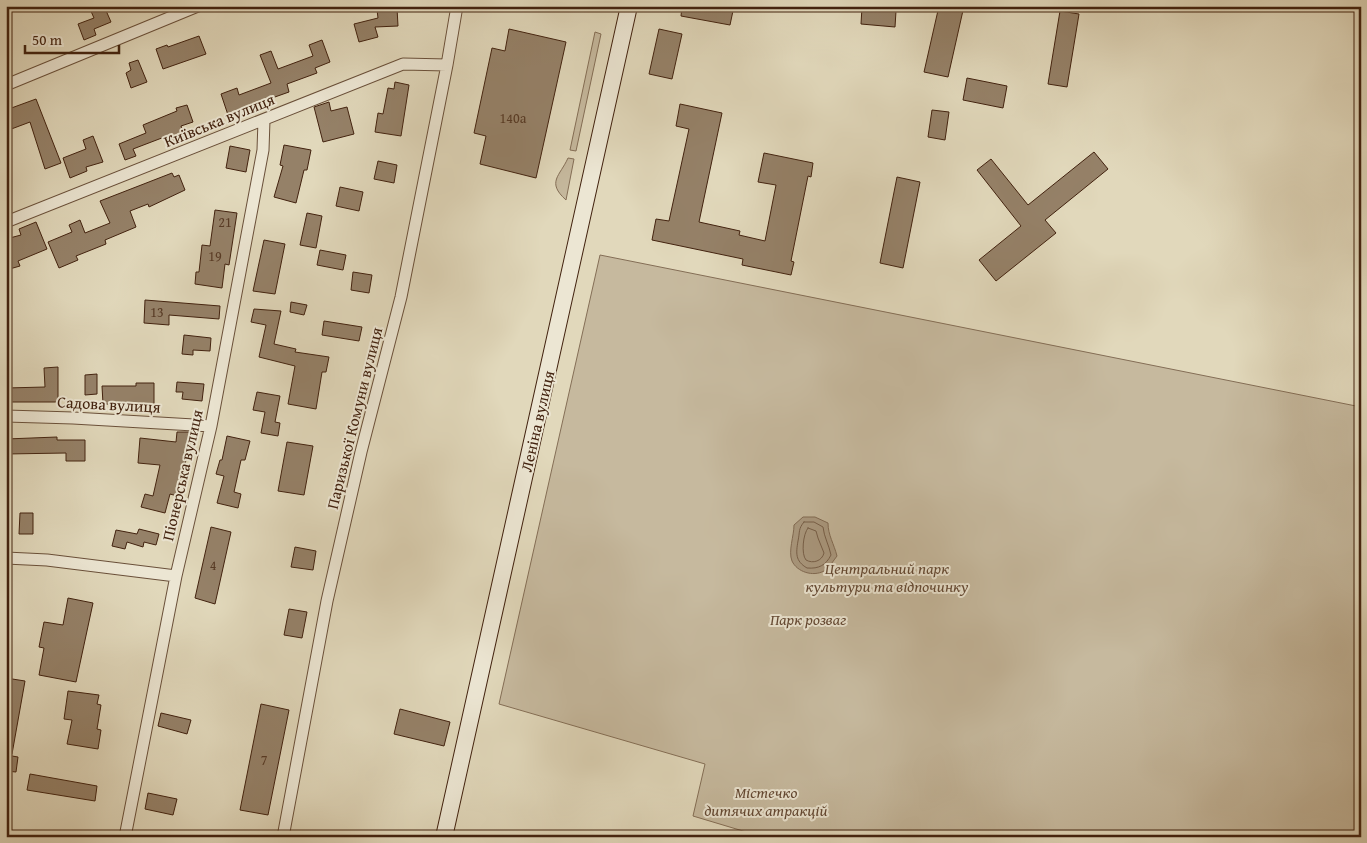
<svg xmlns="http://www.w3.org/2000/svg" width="1367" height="843" font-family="'Gentium Book Plus',serif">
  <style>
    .green { fill: #c6b99e; stroke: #846e56 }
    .water { fill: #ab9a81; stroke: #816a53 }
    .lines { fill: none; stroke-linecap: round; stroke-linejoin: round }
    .shore { stroke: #765e48; stroke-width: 1 }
    .building { fill: #958168; stroke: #42220f }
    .street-casing { stroke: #6a503a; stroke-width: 13 }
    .secondary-casing { stroke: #42220f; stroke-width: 18 }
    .street { stroke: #ece6d3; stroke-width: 11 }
    .secondary { stroke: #ece6d3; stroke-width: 16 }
    .labels { text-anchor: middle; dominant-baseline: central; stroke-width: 4; stroke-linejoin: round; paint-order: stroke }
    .number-label { font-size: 14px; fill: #573a25 }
    .street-label { font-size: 16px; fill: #42220f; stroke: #ece6d3 }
    .park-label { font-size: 16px; font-style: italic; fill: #634833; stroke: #ece6d3 }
  </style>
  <rect width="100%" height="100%" fill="#e1d8bb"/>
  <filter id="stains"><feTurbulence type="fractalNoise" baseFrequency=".004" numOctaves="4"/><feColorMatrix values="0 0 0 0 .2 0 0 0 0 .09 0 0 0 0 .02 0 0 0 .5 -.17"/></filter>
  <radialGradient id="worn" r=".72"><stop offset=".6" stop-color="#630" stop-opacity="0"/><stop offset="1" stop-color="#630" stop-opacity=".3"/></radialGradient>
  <!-- green -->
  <path class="green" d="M595 32 601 34 576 151 570 150Z
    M568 158 574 159 566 200C546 182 560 176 568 158Z
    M600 255 1361 407V837H763L693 816 705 764 499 704Z"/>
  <!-- water -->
  <path class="water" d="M803 517H815L828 523C828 535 834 544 837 556 833 561 830 567 824 571 813 577 797 572 792 561 788 551 794 536 794 525Z"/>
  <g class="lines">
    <!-- shore -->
    <path class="shore" d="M804 522H814L823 527C824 537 829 545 831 555 826 565 819 569 807 568 795 561 796 553 798 541 800 532 798 529 804 522Z
      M808 528 816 531 818 538 824 553C822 561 813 564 806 560 801 554 803 534 808 528Z"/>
  </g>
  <!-- building -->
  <path class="building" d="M98 6H104L111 22 94 29 96 35 84 40 78 24 94 18 90 9Z
    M682 6H734L730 25 681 16Z
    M939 6H964L948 77 924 72Z
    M862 7 896 11 895 27 861 24Z
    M397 8 398 26 375 27 378 37 359 42 354 24 378 18 377 10Z
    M1060 11 1079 14 1067 87 1048 84Z
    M509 29 566 42 536 178 480 164 486 136 474 133 492 48 505 51Z
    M659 29 682 34 672 79 649 74Z
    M199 36 206 54 163 69 156 49 167 45 168 47Z
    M322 40 330 62 315 68 317 73 287 84 289 92 272 98 273 101 261 106 260 104 228 115 221 94 237 88 239 95 271 83 260 55 271 51 278 69 313 56 309 45Z
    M138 60 147 82 131 88 126 73 131 70 129 63Z
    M967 78 1007 86 1003 108 963 100Z
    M395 82 409 85 401 136 375 132 378 113 383 114 388 88 394 89Z
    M36 99 61 163 45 169 30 122 6 131V110Z
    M329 102 331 111 347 107 354 134 323 142 314 107Z
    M680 104 722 113 699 222 740 231 739 235 765 241 776 185 758 182 764 153 813 163 811 177 808 176 791 261 794 262 791 275 742 265 743 259 652 240 656 219 669 221 689 129 676 126Z
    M187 105 193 122 181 126 185 137 170 143 167 136 133 149 136 156 125 160 119 144 146 133 143 125 177 111 176 108Z
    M932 110 949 112 945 140 928 137Z
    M93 136 103 162 86 167 87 171 70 178 63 158 86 149 83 140Z
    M284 145 311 150 307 170H304L296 203 274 197 283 166 280 165Z
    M230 146 250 150 246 172 226 168Z
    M1094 152 1108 169 1045 220 1056 233 996 281 979 260 1021 226 977 170 991 159 1028 205Z
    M378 161 397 165 394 183 374 179Z
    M172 173 174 177 179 175 185 190 149 207 148 204 130 211 136 227 105 240 106 244 76 256 78 260 59 268 48 242 72 232 69 225 80 220 85 233 110 223 100 201Z
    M897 177 920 182 903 268 880 263Z
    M340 187 363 192 359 211 336 206Z
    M215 210 237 213 229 265 225 264 222 288 195 284 196 272H199L202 245 210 246Z
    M307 213 322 216 316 248 300 245Z
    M36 222 47 249 18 261 20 266 6 270V239L21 235 19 229Z
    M264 240 285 244 275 294 253 291Z
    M320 250 346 255 343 270 317 265Z
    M353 272 372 275 369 293 351 290Z
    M145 300 220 306 219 319 169 315V325L144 323Z
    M291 302 307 305 304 315 290 312Z
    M254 309 281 311 274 344 296 349 295 352 329 357 326 372H322L316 409 288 404 295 366 259 357 266 325 251 322Z
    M324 321 362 327 359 341 322 335Z
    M184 335 211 338 210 351 193 350V355L182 354Z
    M58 367V402H6V388L45 387 44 368Z
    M97 374V394L85 395V375Z
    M177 382 204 384 202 401 182 399 183 392H176Z
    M136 383H154V404H103L102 386H136Z
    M257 392 280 396 275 422 280 423 278 436 261 433 265 412 253 410Z
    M177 432H193L190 457 187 456 177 496 170 494 165 513 141 507 145 494 153 496 160 465 138 463 140 438 176 442Z
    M227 436 250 441 245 460H241L234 492 241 494 238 508 217 503 224 476 216 474 220 460H222Z
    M57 437V440H85V461H66V453L6 454V439Z
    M287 442 313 446 304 495 278 491Z
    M20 513H33V534H19Z
    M211 527 231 532 215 604 195 598Z
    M139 529 159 534 156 545 144 542 143 547 127 542 125 549 112 546 116 530 137 534Z
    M295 547 316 551 313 570 291 567Z
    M68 598 93 603 76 682 39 675 44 648 39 647 44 622 63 625Z
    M289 609 307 612 302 638 284 635Z
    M6 678 25 681 12 754H6Z
    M68 691 99 695 97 704 101 705 97 729 101 730 98 749 67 744 72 720 64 719Z
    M261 704 289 710 268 815 240 810Z
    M400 709 450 722 444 746 394 734Z
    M161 713 191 720 187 734 158 726Z
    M6 755 18 757 16 772 6 771Z
    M30 774 97 786 95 801 27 790Z
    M148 793 177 799 173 815 145 809Z"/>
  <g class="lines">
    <!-- street casing -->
    <g class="street-casing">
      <path id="street" d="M6 85 198 6
        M6 222 403 64 447 65
        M6 416 73 418 211 426
        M6 558 47 560 176 576
        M125 837 176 576 211 426 263 150 264 120
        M283 837 327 601 361 452 401 297 447 65 457 6"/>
    </g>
    <!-- secondary casing -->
    <g class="secondary-casing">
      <path id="secondary" d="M444 837 629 6"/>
    </g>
    <!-- street -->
    <use href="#street" class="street"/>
    <!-- secondary -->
    <use href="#secondary" class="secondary"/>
  </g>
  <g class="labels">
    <!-- number labels -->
    <g class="number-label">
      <text x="513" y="118">140а</text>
      <text x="225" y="222">21</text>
      <text x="215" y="256">19</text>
      <text x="157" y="312">13</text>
      <text x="213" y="565">4</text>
      <text x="264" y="760">7</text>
    </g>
    <!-- street labels -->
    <g class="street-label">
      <text transform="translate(219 120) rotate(-22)">Київська вулиця</text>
      <text transform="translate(109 404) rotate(3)">Садова вулиця</text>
      <text transform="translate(354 418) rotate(-76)">Паризької Комуни вулиця</text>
      <text transform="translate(537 421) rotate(-77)">Леніна вулиця</text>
      <text transform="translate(182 475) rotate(-77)">Піонерська вулиця</text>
    </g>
    <!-- park labels -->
    <g class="park-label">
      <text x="887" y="568">Центральний парк<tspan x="887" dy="18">культури та відпочинку</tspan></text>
      <text x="808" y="619">Парк розваг</text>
      <text x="766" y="792">Містечко<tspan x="766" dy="18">дитячих атракцій</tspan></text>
    </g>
  </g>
  <!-- margin -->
  <rect width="1367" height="843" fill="none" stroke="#e1d8bb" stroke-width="25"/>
  <rect x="8" y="8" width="1352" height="828" fill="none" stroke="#42220f" stroke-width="2.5"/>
  <rect x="12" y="12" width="1342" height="818" fill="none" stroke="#42220f"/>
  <!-- scale -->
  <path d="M25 45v8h94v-8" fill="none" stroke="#42220f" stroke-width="2.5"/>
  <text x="32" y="45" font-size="15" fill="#42220f" stroke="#ece6d3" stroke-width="4" paint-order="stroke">50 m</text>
  <rect width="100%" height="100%" filter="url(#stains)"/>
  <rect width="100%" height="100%" fill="url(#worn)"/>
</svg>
